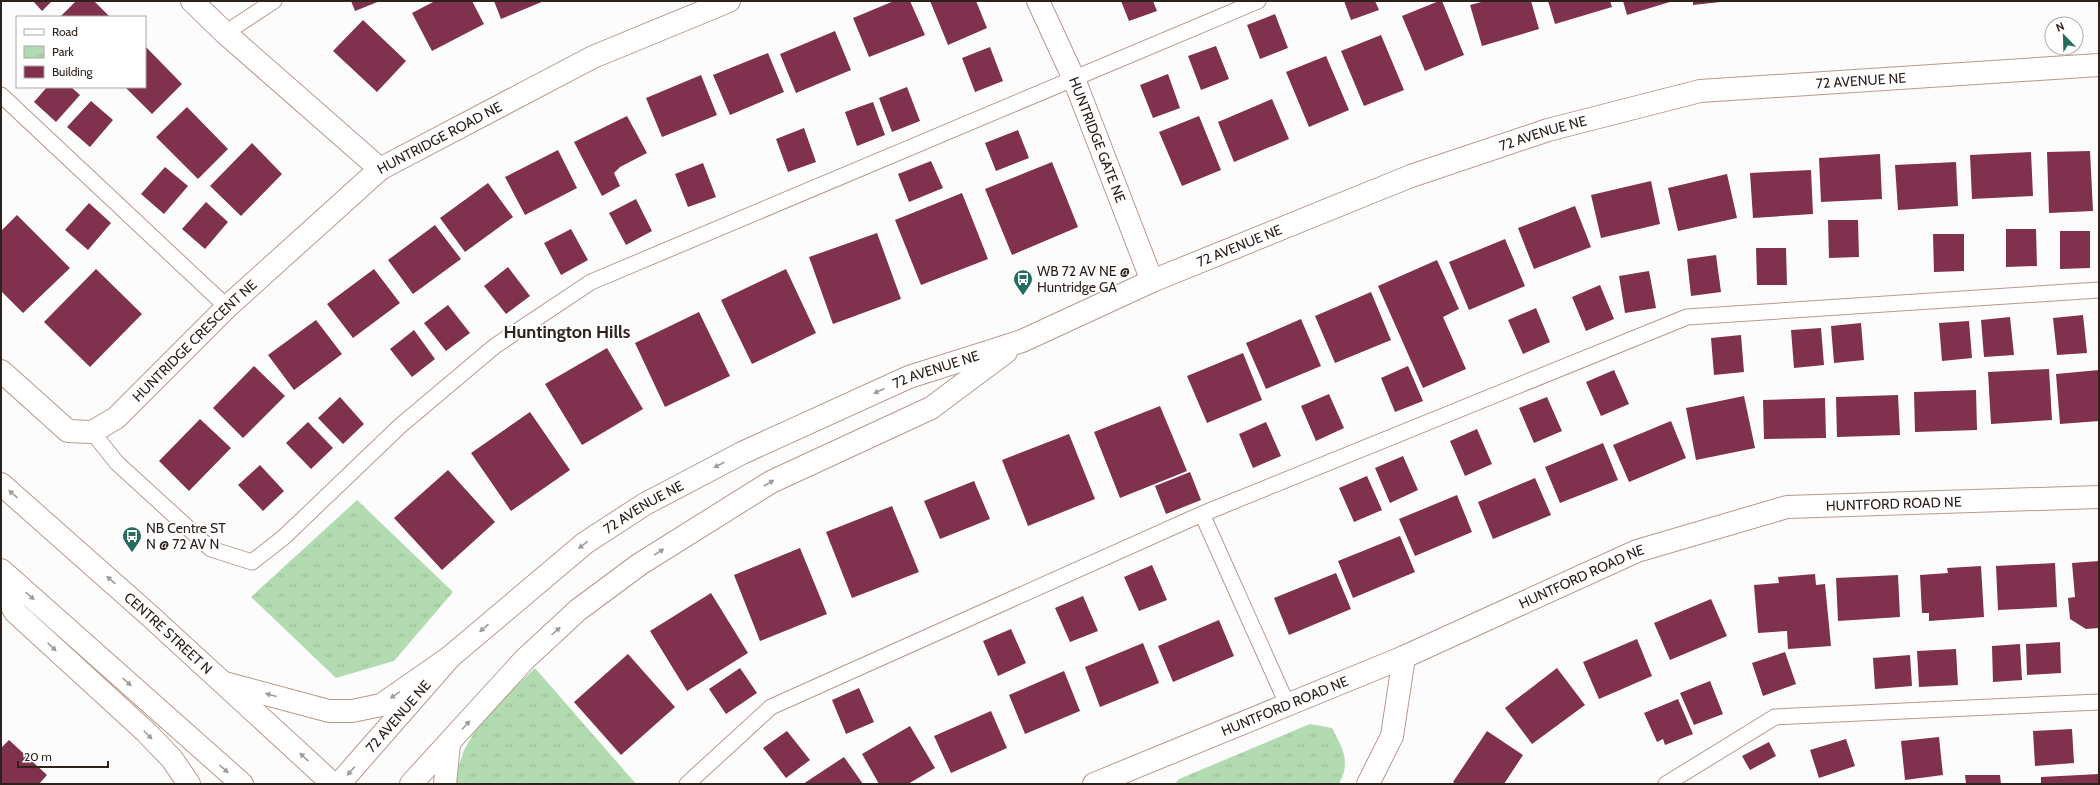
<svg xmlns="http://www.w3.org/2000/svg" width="2100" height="785" font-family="Cabin,sans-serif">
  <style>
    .park { fill: url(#park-tufts) }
    .building { fill: #7f314e }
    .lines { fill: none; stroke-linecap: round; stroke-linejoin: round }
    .service-casing { stroke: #b7998c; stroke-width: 17 }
    .minor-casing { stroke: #b7998c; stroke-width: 24 }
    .tertiary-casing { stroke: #b7998c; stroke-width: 24 }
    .secondary-casing { stroke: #b7998c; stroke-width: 24 }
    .service { stroke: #fff; stroke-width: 15 }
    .minor { stroke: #fff; stroke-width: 22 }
    .tertiary { stroke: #fff; stroke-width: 22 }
    .secondary { stroke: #fff; stroke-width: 22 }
    .oneway { fill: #a19c99 }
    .labels { text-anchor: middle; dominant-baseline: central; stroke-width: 4; stroke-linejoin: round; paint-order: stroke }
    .street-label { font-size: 14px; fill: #2e221d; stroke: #fff }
    .poi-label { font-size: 14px; fill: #2e221d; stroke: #fff; text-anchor: start }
    .district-label { font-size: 18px; font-weight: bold; fill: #2e221d; stroke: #fff }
  </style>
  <defs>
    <pattern id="park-tufts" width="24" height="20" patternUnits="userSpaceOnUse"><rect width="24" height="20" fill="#b2dbb1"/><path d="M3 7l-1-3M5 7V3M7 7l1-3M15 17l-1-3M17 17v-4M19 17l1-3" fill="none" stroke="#99bc98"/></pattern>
  </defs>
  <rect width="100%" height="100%" fill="#fcfcfc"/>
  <!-- park -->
  <path class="park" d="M357 500 453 592 394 661 336 678 251 597Z
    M535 668 636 784H453L464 750 482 719Z
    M1310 724 1332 728C1343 749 1351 762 1339 784H1175L1179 779Z"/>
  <!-- building -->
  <path class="building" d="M33 1H52L42 11Z
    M76 1H94L110 17H60Z
    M351 1H380L355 11Z
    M435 1H472L484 24 432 51 412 13Z
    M494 1H544L501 19Z
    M894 1H910L925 35 869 57 853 18Z
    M930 1H976L987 28 948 45Z
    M1121 1H1153L1157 11 1129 21Z
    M1344 1H1375L1379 10 1351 20Z
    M1439 1H1442L1464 55 1425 71 1402 16Z
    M1485 1H1531L1539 29 1482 46 1470 5Z
    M1548 1H1610L1612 7 1555 24Z
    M1623 1H1673L1627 15Z
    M1693 1H1720V2L1693 5Z
    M1275 14 1288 48 1260 59 1247 25Z
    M363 20 406 61 377 92 333 51Z
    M835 31 851 70 796 93 780 54Z
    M1381 35 1404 90 1364 106 1341 51Z
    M145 46 182 84 152 114 125 87H145Z
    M1216 46 1229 79 1201 90 1188 56Z
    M990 47 1003 81 975 92 962 58Z
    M768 53 784 92 730 115 713 75Z
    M1326 56 1349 110 1309 127 1286 72Z
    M1168 74 1180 108 1153 118 1140 85Z
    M701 75 717 115 662 137 646 98Z
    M47 87H71L80 95 56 122 34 102Z
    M907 87 920 121 892 132 879 98Z
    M1272 99 1289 139 1234 162 1218 122Z
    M91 101 113 120 90 147 67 127Z
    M873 102 885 135 857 146 845 112Z
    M187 107 228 149 198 179 156 137Z
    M627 116 647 153 620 167 614 173 620 186 602 196 574 142Z
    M1199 116 1221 170 1182 186 1159 132Z
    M804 128 816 162 788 172 776 139Z
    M1018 130 1029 158 996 171 985 143Z
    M252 143 282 174 241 216 210 186Z
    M558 150 577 188 525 215 505 177Z
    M2090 151 2093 211 2049 213 2047 152Z
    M2031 152 2033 196 1972 199 1970 155Z
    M1880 154 1882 199 1821 202 1819 158Z
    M931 161 943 188 909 202 898 174Z
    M1052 162 1078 227 1012 255 985 189Z
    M1956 162 1958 206 1898 210 1895 165Z
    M703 163 716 197 688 207 675 174Z
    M165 167 188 186 164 214 141 194Z
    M1811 170 1813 214 1753 218 1750 173Z
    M1727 174 1737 218 1678 231 1668 188Z
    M1651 181 1660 224 1601 238 1591 195Z
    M488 183 513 217 465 252 440 218Z
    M962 193 988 259 921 285 895 220Z
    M636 199 652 231 626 245 609 213Z
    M206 202 228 222 205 249 182 229Z
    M89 203 111 223 88 250 65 230Z
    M1575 206 1591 247 1534 269 1518 228Z
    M17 215 70 268 23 313 1 291V231Z
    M1828 220H1858L1859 257 1829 258Z
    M435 225 461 259 413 294 388 260Z
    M571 229 588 260 561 275 544 243Z
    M2006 229H2036L2037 266 2006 267Z
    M2060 231H2090V268L2060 269Z
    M877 233 901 299 833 324 809 257Z
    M1933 234H1964V271L1934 272Z
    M1505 239 1525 286 1469 310 1449 262Z
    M1756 248H1786L1787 285H1757Z
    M1716 255 1721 292 1691 296 1687 259Z
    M1437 260 1459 309 1443 317 1466 369 1423 388 1378 286Z
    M508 267 530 296 506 314 484 286Z
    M96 269 142 314 90 367 44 322Z
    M374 269 400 303 353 338 327 304Z
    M786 269 816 333 752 364 721 300Z
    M1649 271 1656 308 1625 313 1619 276Z
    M1600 285 1614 319 1586 331 1572 297Z
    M1371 292 1391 340 1335 363 1315 316Z
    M448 305 470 333 446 351 424 323Z
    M1536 308 1550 342 1523 354 1508 320Z
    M699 312 730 376 665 407 635 343Z
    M2083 315 2087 353 2057 355 2053 318Z
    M2010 317 2014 355 1984 357 1981 320Z
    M1301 319 1321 366 1266 389 1246 343Z
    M316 320 342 354 294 390 268 355Z
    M1969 321 1972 358 1942 361 1939 323Z
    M1861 323 1864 360 1834 363 1831 326Z
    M1821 328 1824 365 1794 368 1791 330Z
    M414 330 435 359 412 377 390 349Z
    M1741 335 1744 372 1714 375 1711 338Z
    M607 348 643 409 582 445 545 384Z
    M1243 353 1262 400 1207 423 1187 376Z
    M254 366 285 396 243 438 213 408Z
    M1408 366 1423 401 1395 412 1381 378Z
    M2049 369 2052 420 1991 424 1988 372Z
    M1614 370 1629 404 1601 416 1586 382Z
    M2099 370V421L2060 424 2056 374Z
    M1976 390 1977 430 1915 432 1914 392Z
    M1329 394 1344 428 1316 441 1301 406Z
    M1898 395 1900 435 1837 437 1836 397Z
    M1744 396 1755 448 1696 460 1686 408Z
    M340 397 364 424 343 444 318 418Z
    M1547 397 1562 431 1534 443 1519 408Z
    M1825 398 1826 438 1764 439 1763 400Z
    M1160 406 1187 471 1120 498 1094 432Z
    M530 412 570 470 511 511 471 453Z
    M200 419 231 448 189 491 159 461Z
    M1671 421 1686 458 1629 482 1613 445Z
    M308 422 333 448 311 469 286 443Z
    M1266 422 1281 456 1253 468 1239 434Z
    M1477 429 1492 464 1465 476 1450 441Z
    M1069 434 1095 499 1028 526 1002 460Z
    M1603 443 1618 480 1560 503 1545 467Z
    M1403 456 1418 490 1390 503 1375 468Z
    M260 465 284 491 263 511 238 485Z
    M448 470 495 522 442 570 394 518Z
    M1190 472 1201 500 1166 514 1155 486Z
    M1367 476 1382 510 1354 522 1339 488Z
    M1535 478 1551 515 1493 539 1478 502Z
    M974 481 990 519 940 539 924 501Z
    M1457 495 1472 532 1415 556 1399 519Z
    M892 506 919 572 852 598 826 532Z
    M1400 536 1415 572 1353 598 1338 561Z
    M800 548 827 614 760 641 734 575Z
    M2099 561V628L2086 629 2070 619 2068 598 2075 597 2072 563Z
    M2055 563 2057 607 1998 610 1996 566Z
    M1152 565 1167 600 1139 611 1124 577Z
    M1981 566 1984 617 1929 621V613H1922L1920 575 1948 573 1947 568Z
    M1336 573 1351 609 1289 635 1274 598Z
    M1815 574 1816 585 1825 584 1831 646 1788 649 1787 631 1758 633 1754 585 1779 583 1778 577Z
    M1898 575 1900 617 1838 621 1836 578Z
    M711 593 748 653 687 691 650 631Z
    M1083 596 1098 631 1070 642 1055 608Z
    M1711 599 1727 636 1670 660 1654 623Z
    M1219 620 1234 656 1173 682 1158 646Z
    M1011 629 1026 663 998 676 983 641Z
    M1637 639 1652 676 1599 699 1583 662Z
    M2060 642 2061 673 2027 675 2026 644Z
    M1143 643 1159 683 1100 707 1085 667Z
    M2020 644 2022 680 1993 682 1992 646Z
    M1956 649 1958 685 1919 687 1917 651Z
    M1785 652 1796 684 1763 696 1752 663Z
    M628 654 675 707 621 755 574 702Z
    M1910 655 1912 686 1875 689 1873 658Z
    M740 668 757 693 726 714 709 689Z
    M1557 668 1585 705 1532 744 1505 708Z
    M1064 671 1080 711 1025 734 1009 695Z
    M1710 681 1723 714 1694 725 1680 693Z
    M859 688 874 722 846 734 832 700Z
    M1678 699 1693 734 1665 745 1663 739 1657 742 1644 713Z
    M991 711 1007 748 951 773 934 736Z
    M910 726 935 768 908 784H879L862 754Z
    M2072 729 2074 763 2035 766 2033 731Z
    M787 731 810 760 786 778 763 748Z
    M1487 731 1523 755 1504 784H1456L1453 782Z
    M1939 737 1943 775 1905 780 1901 741Z
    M1846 739 1855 766 1819 778 1810 750Z
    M9 740 47 775 39 784H1V748Z
    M1769 742 1776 756 1750 770 1742 756Z
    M844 757 863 784H803Z
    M2099 774V784H2041V777Z
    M1965 775H2000L2001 784H1966Z"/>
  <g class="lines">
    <!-- service casing -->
    <g class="service-casing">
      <path id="service" d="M225 33 274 1
        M1 95 227 307
        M92 432 117 463 211 549 252 562 284 537 400 426 495 346 591 282 1258 1
        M1202 514 1287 704
        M687 784 771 707 1202 514 1687 317 2099 290
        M1666 784 1775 717 2099 702"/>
    </g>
    <!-- minor casing -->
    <g class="minor-casing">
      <g id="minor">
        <path d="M192 1 225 33 380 169"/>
        <path id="s1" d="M1038 1 1074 79 1152 281"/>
        <path id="s2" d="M1 371 68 431 92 432 116 418 227 307 380 169 593 57 729 1"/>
        <path id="s3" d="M1094 784 1404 657 1637 551 1787 507 2099 497"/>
        <path d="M1368 784 1392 736 1404 657"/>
      </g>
    </g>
    <!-- tertiary casing -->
    <g class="tertiary-casing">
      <g id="tertiary">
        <path id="s4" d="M339 784 450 657 585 543 645 504 742 453 909 377 1022 341 1152 281 1411 176 1548 130 1700 91 2099 65"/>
        <path d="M411 784 525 659 578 610 640 564 771 482 931 408 1006 352"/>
      </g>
    </g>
    <!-- secondary casing -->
    <g class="secondary-casing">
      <g id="secondary">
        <path id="s5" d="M1 484 149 615 333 784"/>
        <path d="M1 570 242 784"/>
        <path d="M1 585 15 612 146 732 172 759 189 784"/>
        <path d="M225 683 329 711H352L381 705 450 657"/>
        <path d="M445 784 449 744"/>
      </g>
    </g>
    <!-- service -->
    <use href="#service" class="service"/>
    <!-- minor -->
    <use href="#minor" class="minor"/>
    <!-- tertiary -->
    <use href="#tertiary" class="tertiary"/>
    <!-- secondary -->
    <use href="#secondary" class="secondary"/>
  </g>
  <!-- one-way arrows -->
  <defs><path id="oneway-solid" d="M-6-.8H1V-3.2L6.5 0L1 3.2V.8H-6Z"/></defs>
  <g class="oneway">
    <use href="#oneway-solid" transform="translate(879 391) rotate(156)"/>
    <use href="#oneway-solid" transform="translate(719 465) rotate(152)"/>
    <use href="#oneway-solid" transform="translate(769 483) rotate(-30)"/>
    <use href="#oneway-solid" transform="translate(13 494) rotate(-139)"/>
    <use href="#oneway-solid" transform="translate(583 545) rotate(142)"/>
    <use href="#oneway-solid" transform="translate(659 552) rotate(-32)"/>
    <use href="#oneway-solid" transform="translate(111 580) rotate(-139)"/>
    <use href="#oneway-solid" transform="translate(30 596) rotate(42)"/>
    <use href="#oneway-solid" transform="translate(484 628) rotate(139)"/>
    <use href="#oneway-solid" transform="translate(556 631) rotate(-42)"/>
    <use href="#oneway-solid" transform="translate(52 647) rotate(43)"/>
    <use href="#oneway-solid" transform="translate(127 682) rotate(42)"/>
    <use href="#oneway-solid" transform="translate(271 695) rotate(-165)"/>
    <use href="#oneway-solid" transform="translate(395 695) rotate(145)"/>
    <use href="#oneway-solid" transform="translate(466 725) rotate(-48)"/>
    <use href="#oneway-solid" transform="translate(148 735) rotate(45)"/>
    <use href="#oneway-solid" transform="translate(304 757) rotate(-137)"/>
    <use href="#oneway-solid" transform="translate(224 769) rotate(42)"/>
    <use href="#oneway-solid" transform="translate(351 771) rotate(131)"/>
  </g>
  <!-- icons -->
  <defs>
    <g id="bus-pin" transform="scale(1)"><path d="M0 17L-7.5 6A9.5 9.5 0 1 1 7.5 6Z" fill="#276c5f" stroke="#fff"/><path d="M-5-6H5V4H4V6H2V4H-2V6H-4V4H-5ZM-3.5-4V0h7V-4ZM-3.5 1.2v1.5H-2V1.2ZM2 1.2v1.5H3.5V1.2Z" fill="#fff"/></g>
  </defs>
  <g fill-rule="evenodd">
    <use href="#bus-pin" x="1023" y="279"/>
    <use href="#bus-pin" x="132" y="536"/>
  </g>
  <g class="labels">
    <!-- street labels -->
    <g class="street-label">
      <text stroke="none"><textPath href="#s4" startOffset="1714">72 AVENUE NE</textPath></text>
      <text stroke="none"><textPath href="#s2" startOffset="572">HUNTRIDGE ROAD NE</textPath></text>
      <text stroke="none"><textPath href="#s4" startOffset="1390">72 AVENUE NE</textPath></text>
      <text stroke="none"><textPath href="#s1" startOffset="151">HUNTRIDGE GATE NE</textPath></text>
      <text stroke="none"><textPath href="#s4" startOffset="1066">72 AVENUE NE</textPath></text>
      <text stroke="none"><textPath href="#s2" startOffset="252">HUNTRIDGE CRESCENT NE</textPath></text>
      <text stroke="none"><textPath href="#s4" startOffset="738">72 AVENUE NE</textPath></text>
      <text stroke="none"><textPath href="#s3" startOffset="854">HUNTFORD ROAD NE</textPath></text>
      <text stroke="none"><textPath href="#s4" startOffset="414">72 AVENUE NE</textPath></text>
      <text stroke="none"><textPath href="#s3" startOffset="530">HUNTFORD ROAD NE</textPath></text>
      <text stroke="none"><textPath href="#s5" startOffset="224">CENTRE STREET N</textPath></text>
      <text stroke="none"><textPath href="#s3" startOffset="206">HUNTFORD ROAD NE</textPath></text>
      <text stroke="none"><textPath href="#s4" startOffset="90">72 AVENUE NE</textPath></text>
    </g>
    <!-- poi labels -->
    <g class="poi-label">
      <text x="1037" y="271">WB 72 AV NE @<tspan x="1037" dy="16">Huntridge GA</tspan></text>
      <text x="146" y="528">NB Centre ST<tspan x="146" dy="16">N @ 72 AV N</tspan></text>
    </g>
    <!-- district labels -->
    <g class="district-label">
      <text x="567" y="332">Huntington Hills</text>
    </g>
  </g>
  <!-- border -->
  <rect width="2100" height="785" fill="none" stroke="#2e221d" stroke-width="4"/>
  <!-- legend -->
  <rect x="16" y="16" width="130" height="72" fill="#ffffff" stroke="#aba7a5"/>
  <rect x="24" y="29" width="20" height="6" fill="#ffffff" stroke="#aba7a5"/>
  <text x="52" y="36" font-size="12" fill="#2e221d">Road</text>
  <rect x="24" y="46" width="20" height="12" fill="url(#park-tufts)" stroke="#aba7a5"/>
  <text x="52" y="56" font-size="12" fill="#2e221d">Park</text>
  <rect x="24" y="66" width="20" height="12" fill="#7f314e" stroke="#aba7a5"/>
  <text x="52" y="76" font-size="12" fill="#2e221d">Building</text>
  <!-- north arrow -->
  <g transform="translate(2064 36) rotate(337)"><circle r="19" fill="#ffffff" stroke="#aba7a5"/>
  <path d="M0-3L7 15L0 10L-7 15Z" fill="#276c5f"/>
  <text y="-6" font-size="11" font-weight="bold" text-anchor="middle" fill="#2e221d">N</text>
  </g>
  <!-- scale -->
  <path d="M18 761v6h90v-6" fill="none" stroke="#2e221d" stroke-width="2"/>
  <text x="24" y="761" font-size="12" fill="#2e221d" stroke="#ffffff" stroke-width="3" paint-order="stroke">20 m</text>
</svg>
